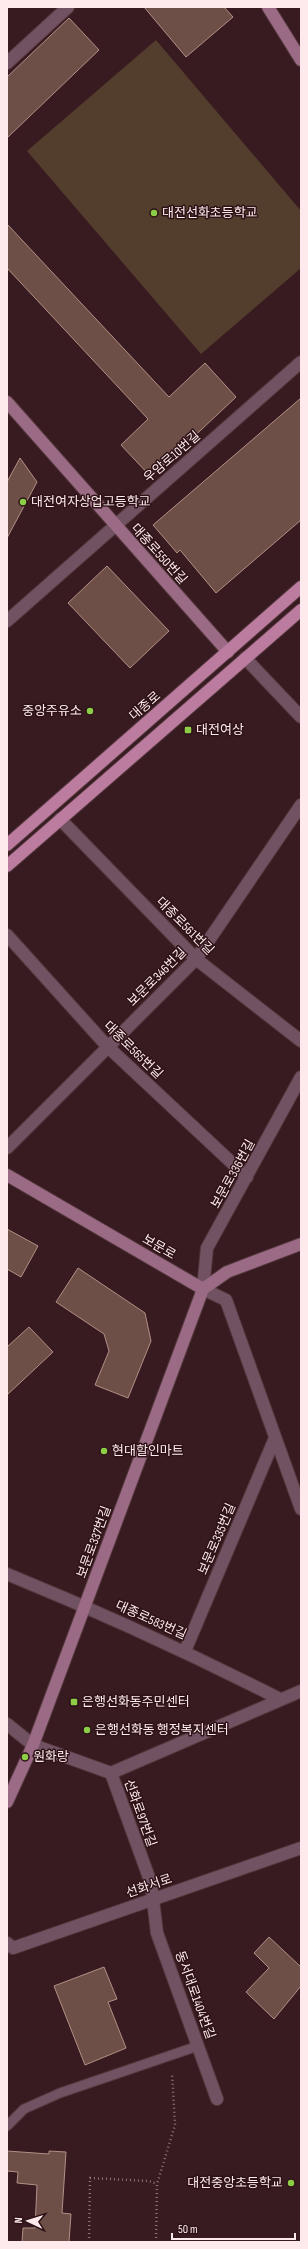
<svg xmlns="http://www.w3.org/2000/svg" width="308" height="2249" font-family="'Sofia Sans Condensed','Noto Sans KR',sans-serif">
  <style>
    .park { fill: #533d2c }
    .building { fill: #6e4f47; stroke: #b28f86 }
    .lines { fill: none; stroke-linecap: round; stroke-linejoin: round }
    .lane-casing { stroke: #54383d; stroke-width: 11 }
    .street-casing { stroke: #54383d; stroke-width: 14 }
    .secondary-casing { stroke: #54383d; stroke-width: 14 }
    .primary-casing { stroke: #54383d; stroke-width: 14 }
    .path { stroke: #8b7276; stroke-width: 2.5; stroke-dasharray: 1 3; stroke-linecap: butt }
    .lane { stroke: #715262; stroke-width: 9 }
    .street { stroke: #715262; stroke-width: 12 }
    .secondary { stroke: #9b6a84; stroke-width: 12 }
    .primary { stroke: #bc7c9f; stroke-width: 12 }
    .poi-dot { fill: #8cce45; stroke: #2d1217; stroke-width: 1.5 }
    .labels { text-anchor: middle; dominant-baseline: central; stroke-width: 3; stroke-linejoin: round; paint-order: stroke }
    .poi-label { font-size: 13px; fill: #feeaec; stroke: #2d1217; text-anchor: start }
    .street-label { font-size: 13px; fill: #feeaec; stroke: #2d1217 }
  </style>
  <rect width="100%" height="100%" fill="#381b20"/>
  <!-- park -->
  <path class="park" d="M156 40 301 211V268L201 354 27 151Z"/>
  <!-- building -->
  <path class="building" d="M144 7H224L233 17 186 57Z
    M69 18 99 50 7 138V77Z
    M7 224 169 397 205 363 236 397 151 477 121 445 148 419 7 268Z
    M301 398V520L216 593 180 550 177 553 153 525Z
    M20 458 37 482 7 538V482Z
    M107 566 169 631 130 668 68 603Z
    M7 1229 38 1246 21 1277 7 1269Z
    M78 1268 145 1313 151 1341 128 1398 95 1385 109 1351 104 1334 56 1302Z
    M29 1327 53 1352 7 1395V1347Z
    M269 1937 301 1967V1986L274 2019 246 1992 269 1968 254 1953Z
    M104 1967 117 1999 108 2002 126 2048 85 2065 54 1986Z
    M7 2151 49 2154V2151L66 2152 62 2213 71 2214 69 2242H22L23 2228H35L37 2185 17 2183 18 2172 7 2171Z"/>
  <g class="lines">
    <!-- lane casing -->
    <g class="lane-casing">
      <path id="lane" d="M7 2126 24 2109 60 2093 198 2046"/>
    </g>
    <!-- street casing -->
    <g class="street-casing">
      <path id="street" d="M7 63 68 7
        M7 621 301 362
        M245 658 301 717
        M60 819 196 959 301 1041
        M7 935 108 1047 247 1177
        M301 1077 207 1248 203 1289 226 1300 301 1509
        M7 1148 196 959 301 805
        M7 1574C100 1612 191 1654 280 1699
        M185 1651 275 1438
        M7 1724 33 1745 111 1773
        M111 1773 151 1883 157 1933 217 2099
        M111 1773 301 1691
        M7 1943 13 1948 301 1848"/>
    </g>
    <!-- secondary casing -->
    <g class="secondary-casing">
      <path id="secondary" d="M268 7 301 60
        M7 402 228 652
        M7 1175 203 1289
        M203 1289 227 1272 301 1244
        M7 1802 33 1745 203 1289"/>
    </g>
    <!-- primary casing -->
    <g class="primary-casing">
      <path id="primary" d="M7 845 301 587
        M7 866 301 610"/>
    </g>
    <!-- path -->
    <path class="path" d="M89 2242 90 2178 149 2181 157 2184
      M156 2242 157 2184 175 2125 172 2073"/>
    <!-- lane -->
    <use href="#lane" class="lane"/>
    <!-- street -->
    <use href="#street" class="street"/>
    <!-- secondary -->
    <use href="#secondary" class="secondary"/>
    <!-- primary -->
    <use href="#primary" class="primary"/>
  </g>
  <!-- markers -->
  <g class="poi-dot">
    <circle cx="154" cy="213" r="4"/>
    <circle cx="23" cy="502" r="4"/>
    <circle cx="90" cy="711" r="4"/>
    <rect x="184" y="726" width="8" height="8" rx="2"/>
    <circle cx="104" cy="1451" r="4"/>
    <rect x="70" y="1698" width="8" height="8" rx="2"/>
    <circle cx="87" cy="1730" r="4"/>
    <circle cx="25" cy="1757" r="4"/>
    <circle cx="291" cy="2183" r="4"/>
  </g>
  <g class="labels">
    <!-- poi labels -->
    <g class="poi-label">
      <text x="162" y="213">대전선화초등학교</text>
      <text x="31" y="502">대전여자상업고등학교</text>
      <text x="82" y="711" text-anchor="end">중앙주유소</text>
      <text x="196" y="730">대전여상</text>
      <text x="112" y="1451">현대할인마트</text>
      <text x="82" y="1702">은행선화동주민센터</text>
      <text x="95" y="1730">은행선화동 행정복지센터</text>
      <text x="33" y="1757">원화랑</text>
      <text x="283" y="2183" text-anchor="end">대전중앙초등학교</text>
    </g>
    <!-- street labels -->
    <g class="street-label">
      <text transform="translate(172 457) rotate(-41)">우암로10번길</text>
      <text transform="translate(159 554) rotate(48)">대종로550번길</text>
      <text transform="translate(145 706) rotate(-41)">대종로</text>
      <text transform="translate(185 926) rotate(45)">대종로561번길</text>
      <text transform="translate(157 977) rotate(-45)">보문로346번길</text>
      <text transform="translate(133 1050) rotate(44)">대종로565번길</text>
      <text transform="translate(233 1174) rotate(-61)">보문로336번길</text>
      <text transform="translate(159 1247) rotate(30)">보문로</text>
      <text transform="translate(217 1539) rotate(-67)">보문로335번길</text>
      <text transform="translate(94 1542) rotate(-70)">보문로337번길</text>
      <text transform="translate(151 1620) rotate(24)">대종로583번길</text>
      <text transform="translate(140 1813) rotate(70)">선화로97번길</text>
      <text transform="translate(149 1886) rotate(-19)">선화서로</text>
      <text transform="translate(195 1995) rotate(70)">동서대로1404번길</text>
    </g>
  </g>
  <!-- border -->
  <rect width="308" height="2249" fill="none" stroke="#feeaec" stroke-width="16"/>
  <!-- north arrow -->
  <g transform="translate(28 2221) rotate(274)" stroke="#2d1217" stroke-width="3" paint-order="stroke">
  <path d="M0-3L7 15L0 10L-7 15Z" fill="#feeaec"/>
  <text y="-6" font-size="11" font-weight="bold" text-anchor="middle" fill="#feeaec">N</text>
  </g>
  <!-- scale -->
  <path d="M172 2233v6h123v-6" fill="none" stroke="#feeaec" stroke-width="2"/>
  <text x="178" y="2233" font-size="12" fill="#feeaec" stroke="#2d1217" stroke-width="3" paint-order="stroke">50 m</text>
</svg>
